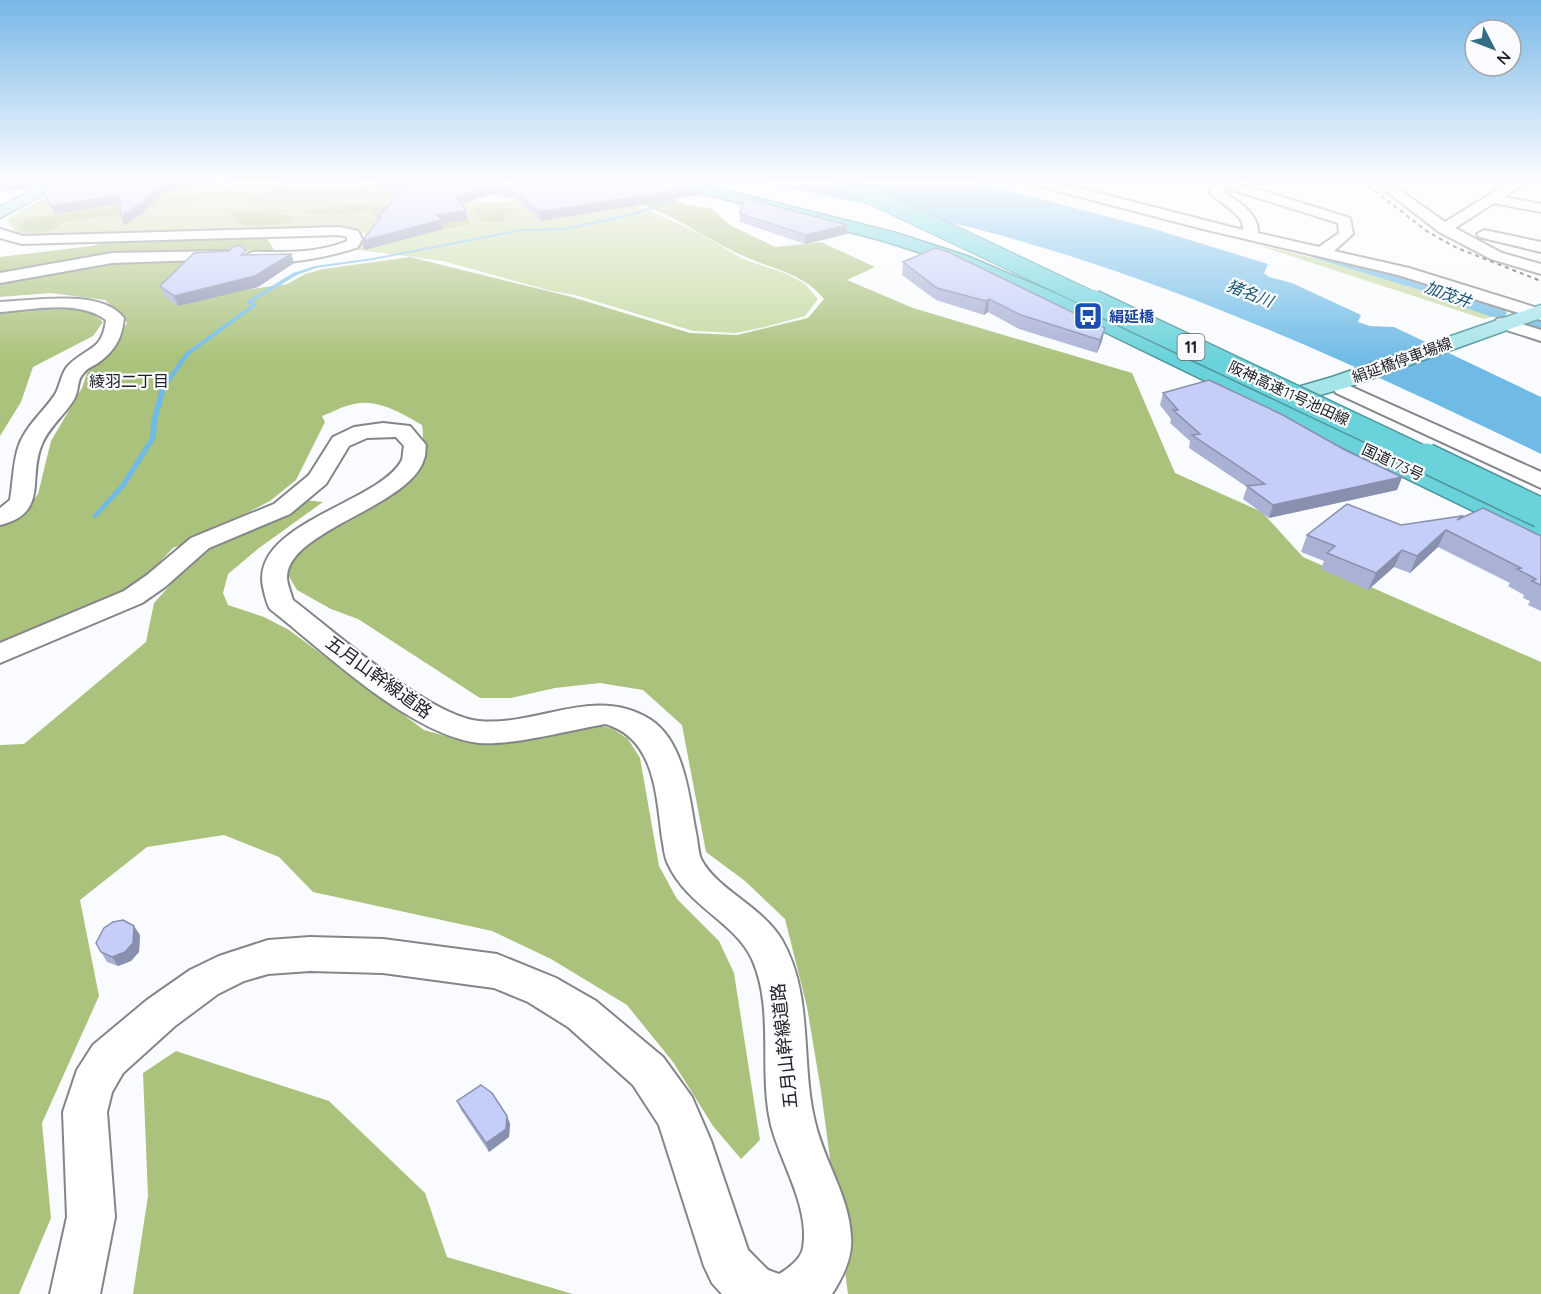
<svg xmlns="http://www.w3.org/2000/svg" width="1541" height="1294" font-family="Quicksand,'Noto Sans JP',sans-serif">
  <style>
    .green { fill: #c5d9a0 }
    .forest { fill: #aac27b }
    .water { fill: #6fbbe6 }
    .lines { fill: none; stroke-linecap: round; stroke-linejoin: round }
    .stream { fill: #6fbbe6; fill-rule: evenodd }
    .canal { fill: #6fbbe6; fill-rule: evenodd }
    .minor-casing { stroke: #848588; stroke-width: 4 }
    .major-casing { stroke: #50949a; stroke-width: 3 }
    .highway-casing { stroke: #50949a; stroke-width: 3 }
    .minor { fill: #fff; fill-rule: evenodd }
    .major { fill: #a5e4e9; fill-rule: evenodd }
    .highway { fill: #69d2da; fill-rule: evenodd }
    .rail { stroke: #454648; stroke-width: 2; stroke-dasharray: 4 4; stroke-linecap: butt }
    .highway-bridge-far2-casing { stroke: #50949a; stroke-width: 19; stroke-linecap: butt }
    .highway-bridge-far1-casing { stroke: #50949a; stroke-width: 25; stroke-linecap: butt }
    .highway-bridge-casing { stroke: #50949a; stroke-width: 32; stroke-linecap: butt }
    .highway-bridge-far2 { stroke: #69d2da; stroke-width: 17 }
    .highway-bridge-far1 { stroke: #69d2da; stroke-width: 22 }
    .highway-bridge { stroke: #69d2da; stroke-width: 29 }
    .wall { fill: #a9b1d5 }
    .shaded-wall { fill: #8990ae }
    .building { fill: #c4cef8; stroke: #8990ae; stroke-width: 1.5 }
    .labels { text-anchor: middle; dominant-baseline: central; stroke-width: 4.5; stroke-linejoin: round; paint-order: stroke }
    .far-transit-label { font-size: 15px; font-weight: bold; fill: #164399; stroke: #fafbfe; text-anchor: start }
    .far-street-label { font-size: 15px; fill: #212223; stroke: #fafbfe }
    .far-water-label { font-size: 16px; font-style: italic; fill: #1a5573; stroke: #fafbfe }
    .shield { fill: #fafbfe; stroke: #626365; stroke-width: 1.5 }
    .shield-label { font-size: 16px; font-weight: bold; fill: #212223 }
    .far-neighbourhood-label { font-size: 16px; fill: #212223; stroke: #fafbfe }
    .street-label { font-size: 18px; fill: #212223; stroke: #fafbfe }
  </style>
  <rect width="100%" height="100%" fill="#fafbfe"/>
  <!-- green -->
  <path class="green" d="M227 181H267L272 185 419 190 485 203 517 201 634 204 699 233 743 259 787 274 805 284 818 299 805 316 765 327 736 333 693 331 575 295 551 291 443 261 350 249 363 240 366 233 332 228H283L49 236C33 235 13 238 8 220L20 211 58 191Z
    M1254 244C1337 262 1417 288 1497 315L1484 319Z"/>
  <!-- forest -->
  <path class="forest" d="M245 181H287L270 187 227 192 232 183Z
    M290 188 415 192 396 198 255 204 247 195Z
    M657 191 685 205 711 208 730 225 775 247 821 242 875 267 847 280 913 308 1132 373 1175 473 1262 512 1303 557 1541 662V1294H848L821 1091 807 1007 785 919 745 881 706 852 682 725 643 690 600 683 555 688 511 698H480L358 619 331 609 297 590 285 570C290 563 295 554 302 548 308 542 318 539 326 534 369 510 431 483 422 425 404 414 376 398 354 404 343 406 333 412 322 416L325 422 296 480 270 501 203 536 173 548 138 585 0 641V526L28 507 38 494 51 441 82 388 87 373 113 350 127 323 120 313 105 300 51 293 0 297V281L65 271 113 261 255 259 242 290 287 284 305 274 323 269 410 257 572 297 690 333 737 335 808 318 824 299C804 274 776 270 748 258 710 242 678 216 636 203Z
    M177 192 197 194 203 198 141 209 121 216H104L59 223 58 227C43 234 33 236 18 227L27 218 80 211Z
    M341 203 462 214 471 224 447 229 369 215 372 211 331 215 303 213Z
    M511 208 517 211 505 215V221L482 222 473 209Z
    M264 210H284L279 214 296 217 287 224 247 226 238 223 229 213Z
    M265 235 274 250 116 254 0 275V257L92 246 128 237Z
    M66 309C81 310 92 311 103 322L93 336 33 367 21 402 0 436V313Z
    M304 500 323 502 259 548 228 574 223 593 228 605 264 617 289 630 424 730 467 742H496L532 739 598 725 613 729 628 739 640 758 659 866 677 899 719 941 734 973 760 1140 741 1159 713 1126 673 1062 627 1005 551 959 492 931 313 892 279 857 224 835 147 847 80 900 99 996 42 1123 51 1218 19 1294H0V745L24 744 146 642 154 603 172 583 212 548 298 508Z
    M176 1051 329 1101 425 1193 447 1257 573 1294H133L148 1196 143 1073Z"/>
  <!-- water -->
  <path class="water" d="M755 181H971L1151 228 1268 264 1264 273 1269 277 1292 283 1361 315 1358 322 1370 326 1394 327 1541 397V454C1369 371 1183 285 999 235 919 213 836 199 755 181Z"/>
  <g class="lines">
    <!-- stream -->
    <path class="stream" d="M684 194 687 195 635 215 565 230 522 231 373 260 316 268 297 275 252 302 256 304V306L189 355 166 388 157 422 156 438 125 487 97 517 95 518 92 516 120 485 150 438 151 422 160 388 185 353 251 305 247 303V301L293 273 315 266 373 258 522 229 565 228 633 213Z"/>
    <!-- canal -->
    <path class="canal" d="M1317 249 1451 288 1454 292 1504 309 1507 313 1504 317H1492L1440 299 1437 295 1311 257 1309 254Z
      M1537 318 1541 319V331L1530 328 1528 324 1530 320Z"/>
    <!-- minor casing -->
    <g class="minor-casing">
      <path id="minor" d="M1030 181H1052L1243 230C1245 214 1219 203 1209 192L1218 181H1231L1350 218 1353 234 1334 251 1409 268 1541 309V320L1398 275 1203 229 1031 184ZM1226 188 1338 223 1339 233 1319 247 1258 233C1259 213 1238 202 1223 191Z
        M1373 181H1387L1445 222 1512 181H1527L1504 197 1541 204V212L1494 203 1455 228 1502 253 1541 264V274L1491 259 1439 232Z
        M339 227 358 231 362 239 358 247C339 255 261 272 246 256 252 250 260 252 268 252 295 252 321 252 347 241V237L339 235 22 244 0 238V229L23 236Z
        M1484 230 1541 242V252L1479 237 1477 234Z
        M227 251 235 256 232 259 112 263 0 283V273L112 253Z
        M44 299C68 298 107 296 124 318 122 338 115 351 98 363 93 366 86 369 83 374 77 380 79 388 76 395 71 409 49 426 42 444 27 477 50 513 0 525V508L10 500C13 483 13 461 19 445 26 426 43 412 54 396 60 388 60 376 67 367 86 346 102 353 106 320 78 299 32 310 0 312V302Z
        M1503 318 1541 330V341L1497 327 1494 323 1497 319Z
        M1343 383 1541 472V488L1336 393 1333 389 1336 385Z
        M383 423 410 426 426 445C425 449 426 455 424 459 410 507 288 530 287 577 287 584 291 593 293 600 335 632 429 716 479 721 537 727 596 684 651 720 685 743 689 797 696 833 698 841 698 852 701 859 717 890 762 906 782 940 814 996 800 1061 815 1122 824 1161 849 1196 851 1236 853 1257 843 1277 832 1294H722L712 1283 704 1266 659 1125 633 1085 568 1027 528 1002 494 988 383 973 310 971 268 974 244 981 218 994 175 1026 123 1073 112 1092 107 1112 115 1217 100 1294H50L67 1217 63 1112 77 1070 93 1045 147 1000 190 970 219 956 268 940 310 937 383 939 497 954 556 978 596 1001 663 1057 692 1097 711 1141 748 1250 768 1270 779 1274C788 1269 801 1259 803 1248 810 1207 781 1164 771 1125 758 1071 775 1010 752 959 735 922 687 906 668 864 664 856 664 847 662 838 656 794 655 738 605 724 571 730 511 746 479 743 410 735 325 652 270 609 266 602 265 595 263 587 250 523 380 503 402 460 403 456 403 450 404 446L396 437 367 438 349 446 326 484 290 514 209 548 165 587 142 603 0 663V643L124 591 147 575 191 538 274 504 309 475 333 437 354 427Z"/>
    </g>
    <!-- major casing -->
    <g class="major-casing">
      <path id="major" d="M49 181H68L0 218V207Z
        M1541 305V318L1348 387 1268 410 1260 408 1256 403 1260 398 1332 377Z"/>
    </g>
    <!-- highway casing -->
    <g class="highway-casing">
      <path id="highway" d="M665 181H690L896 233 967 256 1057 294 1541 522V542L1531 539 1043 302 955 264 884 241 667 184Z"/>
    </g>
    <!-- minor -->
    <use href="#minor" class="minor"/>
    <!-- major -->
    <use href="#major" class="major"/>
    <!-- highway -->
    <use href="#highway" class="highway"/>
    <!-- rail -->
    <path class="rail" d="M1362 181 1428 232 1457 248 1541 281"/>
    <!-- highway-bridge-far2 casing -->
    <g class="highway-bridge-far2-casing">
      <path id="highway-bridge-far2" d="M841 181 1096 302"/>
    </g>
    <!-- highway-bridge-far1 casing -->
    <g class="highway-bridge-far1-casing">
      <path id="highway-bridge-far1" d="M1093 301 1429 460"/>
    </g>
    <!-- highway-bridge casing -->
    <g class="highway-bridge-casing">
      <path id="highway-bridge" d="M1426 458 1541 513"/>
    </g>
    <!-- highway-bridge-far2 -->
    <use href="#highway-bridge-far2" class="highway-bridge-far2"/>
    <!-- highway-bridge-far1 -->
    <use href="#highway-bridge-far1" class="highway-bridge-far1"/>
    <!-- highway-bridge -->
    <use href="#highway-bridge" class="highway-bridge"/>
  </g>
  <!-- wall -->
  <path class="wall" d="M347 181H676L699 195 541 221 515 199 492 194 461 204 468 220 443 223 444 229 364 250 379 220 378 217 399 195Z
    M41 188 163 193 142 214 124 225 121 216 120 204 54 214Z
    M740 214 847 225V234L805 244 740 222Z
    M291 254 294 263 258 287 178 306 164 296 160 286 248 255Z
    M903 262 1105 328 1102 341 1097 353 1019 329 988 312 984 315 936 300 902 275Z
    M1163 393 1345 450 1402 477 1397 490 1269 518 1243 499 1247 487 1189 448 1190 441 1170 423 1171 419 1160 405Z
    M1460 519 1541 536V611L1528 605 1530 601 1523 598 1524 595 1508 586 1510 583 1438 547 1410 573 1394 567 1368 590 1321 569 1324 561 1301 552 1307 535Z
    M140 935 139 952 131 961 118 966 107 962 101 952Z
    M457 1101 507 1116 510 1124 509 1137 489 1152 461 1110Z"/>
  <!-- shaded-wall -->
  <path class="shaded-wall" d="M16 181H44L31 188 0 192V183Z
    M180 181H234L163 193 142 214 124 225 121 216 160 184Z
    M491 186 492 194 457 205 456 197Z
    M699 187V195L541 221 539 212Z
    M119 195 123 203 54 214 51 206Z
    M466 211 468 220 443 223 444 229 364 250 362 241 437 215Z
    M847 225V234L805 244 806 235Z
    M291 254 294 263 258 287 178 306 174 296Z
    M989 299 988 312 984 315 986 301Z
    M1105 328 1102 341 1097 353 1100 340Z
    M1402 477 1397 490 1269 518 1273 505Z
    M1446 530 1438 547 1410 573 1417 556Z
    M1402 550 1394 567 1368 590 1376 573Z
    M134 926 140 935 139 952 131 961 118 966 112 957Z
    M507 1116 510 1124 509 1137 489 1152 486 1143Z"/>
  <!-- building -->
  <path class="building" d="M0 181H16L0 183Z
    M53 181H180L160 184 139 205 121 216 119 195 51 206 41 188Z
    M377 181H676L699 187 539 212 513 191 491 186 456 197 466 211 437 215 442 220 362 241 381 217H378L404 188Z
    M744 198 847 225 806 235 740 214Z
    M234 246H241L246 251 241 255 291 254 255 276 174 296 160 286 194 253 229 251Z
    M935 248 948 252 1105 328 1100 340 1021 315 989 299 986 301 937 288 903 262Z
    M1209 380 1281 414 1345 450 1402 477 1273 505 1247 486 1265 484 1192 435 1200 434 1173 410H1178L1163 393Z
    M1347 504 1401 525 1462 516 1457 520 1483 508 1541 536V585L1532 581 1536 579 1517 569 1521 568 1446 530 1417 556 1402 550 1376 573 1327 553 1335 546 1307 535Z
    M123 920 134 926 133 943 125 952 112 957 101 952 96 943 104 928 113 922Z
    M481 1085 492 1093 507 1116 506 1129 486 1143 457 1101Z"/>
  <!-- sky -->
  <linearGradient id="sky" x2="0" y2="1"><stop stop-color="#77b7e7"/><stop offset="0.5" stop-color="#fdfdff"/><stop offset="1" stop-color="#fdfdff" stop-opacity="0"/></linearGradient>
  <rect width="1541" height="362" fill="url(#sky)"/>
  <!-- icons -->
  <defs>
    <g id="bus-square" transform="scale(1.5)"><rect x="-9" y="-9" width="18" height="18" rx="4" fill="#1a4fb4" stroke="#fafbfe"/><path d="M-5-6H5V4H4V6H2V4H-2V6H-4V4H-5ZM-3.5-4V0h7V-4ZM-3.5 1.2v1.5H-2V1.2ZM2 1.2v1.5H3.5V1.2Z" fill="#fff"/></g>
  </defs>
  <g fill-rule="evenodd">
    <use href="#bus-square" x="1088" y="316"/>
  </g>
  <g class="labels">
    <!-- far-transit labels -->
    <g class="far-transit-label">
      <text x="1109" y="316">絹延橋</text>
    </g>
    <!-- far-street labels -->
    <g class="far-street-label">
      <text transform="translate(1402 360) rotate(-20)">絹延橋停車場線</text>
      <text transform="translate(1289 393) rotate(25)">阪神高速11号池田線</text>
      <text transform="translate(1393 462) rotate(25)">国道173号</text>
    </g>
    <!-- far-water labels -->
    <g class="far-water-label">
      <text transform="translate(1250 293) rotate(21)">猪名川</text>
      <text transform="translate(1448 294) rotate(20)">加茂井</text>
    </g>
    <!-- shield labels -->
    <rect class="shield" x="1177.5" y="334" width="27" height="26" rx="4.5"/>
    <g class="shield-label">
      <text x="1191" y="347">11</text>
    </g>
    <!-- far-neighbourhood labels -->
    <g class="far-neighbourhood-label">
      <text x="129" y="381">綾羽二丁目</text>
    </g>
    <!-- street labels -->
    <g class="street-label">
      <text transform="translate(379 677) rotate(36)">五月山幹線道路</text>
      <text transform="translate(784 1046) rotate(-96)">五月山幹線道路</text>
    </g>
  </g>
  <!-- north arrow -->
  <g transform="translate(1493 48) rotate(132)"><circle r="28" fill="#fafbfe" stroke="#a3a4a6" stroke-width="1.5"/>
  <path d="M0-4.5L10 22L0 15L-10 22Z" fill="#326f86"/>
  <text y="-9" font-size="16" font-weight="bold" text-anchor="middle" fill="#212223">N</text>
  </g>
</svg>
